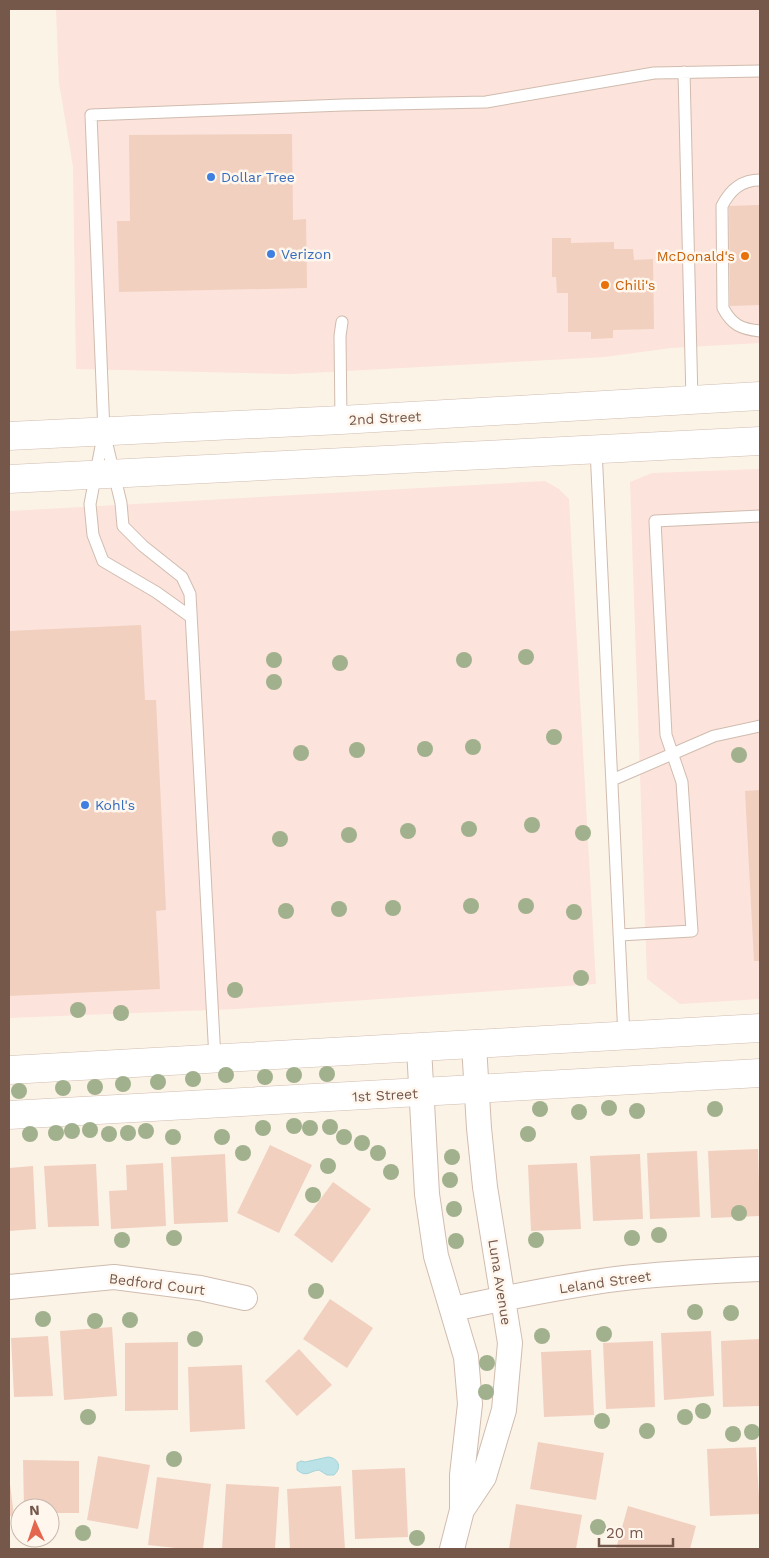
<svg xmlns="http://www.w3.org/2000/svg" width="769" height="1558" font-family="'Work Sans',sans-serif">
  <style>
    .commercial { fill: #fce3db }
    .water { fill: #bbe2e6; stroke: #a2d3d8 }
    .building { fill: #f1d0bf }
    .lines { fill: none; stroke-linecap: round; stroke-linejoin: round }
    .service-casing { stroke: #d0bcaf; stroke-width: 13 }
    .minor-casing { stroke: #d0bcaf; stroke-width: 26 }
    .tertiary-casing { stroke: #d0bcaf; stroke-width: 29 }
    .service { stroke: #fff; stroke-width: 11 }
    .minor { stroke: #fff; stroke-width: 24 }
    .tertiary { stroke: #fff; stroke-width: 28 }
    .tree { fill: #a1b18d }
    .shop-dot { fill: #3f7fe0; stroke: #fff7ee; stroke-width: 2 }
    .food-dot { fill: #e8710a; stroke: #fff7ee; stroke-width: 2 }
    .labels { text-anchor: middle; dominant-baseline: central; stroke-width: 5; stroke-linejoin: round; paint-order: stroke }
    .shop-label { font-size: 14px; fill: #366cbe; stroke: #fff7ee; text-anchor: start }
    .food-label { font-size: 14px; fill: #c56008; stroke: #fff7ee; text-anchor: end }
    .street-label { font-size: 14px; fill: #76584b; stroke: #fff7ee }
  </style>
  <rect width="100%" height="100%" fill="#fcf3e7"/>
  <!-- commercial -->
  <path class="commercial" d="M56 9H760V343L671 348 605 357 290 374 76 369 73 167 59 83Z
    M760 469V999L680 1004 647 979 630 482 652 473Z
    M545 481 559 489 569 499 596 984 236 1009 9 1018V511Z"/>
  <!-- water -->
  <path class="water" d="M328 1457C339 1458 342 1468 334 1475H327L319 1470C309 1471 307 1478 297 1470V1463L301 1461 305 1462Z"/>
  <!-- building -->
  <path class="building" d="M292 134 293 220 306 219 307 288 119 292 117 221H130L129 135Z
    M760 205V305L730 306 729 206Z
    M552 238H571V243L614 242V249H633L634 260 653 259 654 329 613 330V338L591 339V332H568V293H557L556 277H552Z
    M141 625 145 700H156L166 910 156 911 160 989 9 996V631Z
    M760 790V961H754L745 791Z
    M270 1145 312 1165 279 1233 237 1213Z
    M758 1149 760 1216 711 1218 708 1151Z
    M697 1151 700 1217 650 1219 647 1153Z
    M225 1154 228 1222 174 1224 171 1157Z
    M640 1154 643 1219 593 1221 590 1156Z
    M163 1163 166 1226 111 1229 109 1191 127 1190 126 1165Z
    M577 1163 581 1229 531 1231 528 1165Z
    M96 1164 99 1226 48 1227 44 1166Z
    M33 1166 36 1229 9 1231V1168Z
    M333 1182 371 1209 332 1263 294 1235Z
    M330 1299 373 1328 347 1368 303 1339Z
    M112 1327 117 1396 64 1400 60 1331Z
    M711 1331 714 1396 664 1400 661 1333Z
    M48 1336 53 1396 14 1397 11 1338Z
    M760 1339V1406L723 1407 721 1341Z
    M653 1341 655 1407 606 1409 603 1343Z
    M178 1342V1410L125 1411V1343Z
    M299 1349 332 1385 297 1416 265 1381Z
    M591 1350 594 1415 544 1417 541 1352Z
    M242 1365 245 1429 190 1432 188 1367Z
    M538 1442 604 1453 596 1500 530 1489Z
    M756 1447 760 1514 710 1516 707 1449Z
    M98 1456 150 1465 138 1529 87 1520Z
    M23 1460 79 1461V1513H54V1522H50V1508H24Z
    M405 1468 408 1537 355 1539 352 1470Z
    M157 1477 211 1484 203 1549H185L148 1545Z
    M9 1484H10L14 1516H9Z
    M226 1484 279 1487 275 1549H222Z
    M341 1486 345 1549H290L287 1489Z
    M516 1504 582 1515 576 1549H509Z
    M628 1506 696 1526 690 1549H616Z"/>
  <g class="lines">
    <!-- service casing -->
    <g class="service-casing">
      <path id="service" d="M684 72 692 400
        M760 180C741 180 730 190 722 206L723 308C732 325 741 329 760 331
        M341 420 340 336 342 322
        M103 436 90 504 93 535 103 561 156 592 191 617
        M596 449 624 1037
        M612 780 714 736 760 726
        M619 935 692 931 682 782 666 735 655 521 760 516
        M215 1059 190 594 182 577 143 546 123 526 121 503 104 432 91 115 343 105 486 102 654 73 760 71"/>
    </g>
    <!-- minor casing -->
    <g class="minor-casing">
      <path id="minor" d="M419 1048 427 1194 436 1256 466 1357 470 1404 462 1475V1510L452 1549
        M9 1287 114 1277 200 1288 245 1298
        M452 1309C507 1298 561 1286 616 1279 664 1273 712 1271 760 1269
        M462 1510 484 1477 504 1410 510 1343 485 1187 479 1128 474 1045"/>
    </g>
    <!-- tertiary casing -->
    <g class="tertiary-casing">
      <path id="tertiary" d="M9 436 341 420 760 396
        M9 479 760 441
        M9 1070 760 1028
        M9 1115 760 1073"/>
    </g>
    <!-- service -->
    <use href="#service" class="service"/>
    <!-- minor -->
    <use href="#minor" class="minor"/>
    <!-- tertiary -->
    <use href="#tertiary" class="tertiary"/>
  </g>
  <!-- trees -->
  <g class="tree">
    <circle cx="526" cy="657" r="8"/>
    <circle cx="274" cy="660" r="8"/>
    <circle cx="464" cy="660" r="8"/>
    <circle cx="340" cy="663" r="8"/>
    <circle cx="274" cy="682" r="8"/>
    <circle cx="554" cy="737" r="8"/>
    <circle cx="473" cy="747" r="8"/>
    <circle cx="425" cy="749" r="8"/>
    <circle cx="357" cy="750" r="8"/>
    <circle cx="301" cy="753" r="8"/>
    <circle cx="739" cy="755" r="8"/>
    <circle cx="532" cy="825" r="8"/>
    <circle cx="469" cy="829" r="8"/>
    <circle cx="408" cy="831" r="8"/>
    <circle cx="583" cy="833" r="8"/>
    <circle cx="349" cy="835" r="8"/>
    <circle cx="280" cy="839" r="8"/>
    <circle cx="471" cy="906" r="8"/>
    <circle cx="526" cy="906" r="8"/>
    <circle cx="393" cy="908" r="8"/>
    <circle cx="339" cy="909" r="8"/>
    <circle cx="286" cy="911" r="8"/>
    <circle cx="574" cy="912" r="8"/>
    <circle cx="581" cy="978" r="8"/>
    <circle cx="235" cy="990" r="8"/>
    <circle cx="78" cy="1010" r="8"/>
    <circle cx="121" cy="1013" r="8"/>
    <circle cx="327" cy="1074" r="8"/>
    <circle cx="226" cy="1075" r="8"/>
    <circle cx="294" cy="1075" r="8"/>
    <circle cx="265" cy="1077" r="8"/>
    <circle cx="193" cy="1079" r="8"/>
    <circle cx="158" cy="1082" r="8"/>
    <circle cx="123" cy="1084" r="8"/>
    <circle cx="95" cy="1087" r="8"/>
    <circle cx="63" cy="1088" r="8"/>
    <circle cx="19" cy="1091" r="8"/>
    <circle cx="609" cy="1108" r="8"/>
    <circle cx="540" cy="1109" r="8"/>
    <circle cx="715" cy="1109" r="8"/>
    <circle cx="637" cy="1111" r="8"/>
    <circle cx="579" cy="1112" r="8"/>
    <circle cx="294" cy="1126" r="8"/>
    <circle cx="330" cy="1127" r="8"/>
    <circle cx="263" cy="1128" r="8"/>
    <circle cx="310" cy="1128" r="8"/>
    <circle cx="90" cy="1130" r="8"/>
    <circle cx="72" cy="1131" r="8"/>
    <circle cx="146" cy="1131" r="8"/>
    <circle cx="56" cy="1133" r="8"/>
    <circle cx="128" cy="1133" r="8"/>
    <circle cx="30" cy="1134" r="8"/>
    <circle cx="109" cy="1134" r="8"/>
    <circle cx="528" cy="1134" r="8"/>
    <circle cx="173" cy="1137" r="8"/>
    <circle cx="222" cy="1137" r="8"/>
    <circle cx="344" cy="1137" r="8"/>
    <circle cx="362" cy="1143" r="8"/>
    <circle cx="243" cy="1153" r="8"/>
    <circle cx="378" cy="1153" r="8"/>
    <circle cx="452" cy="1157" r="8"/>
    <circle cx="328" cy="1166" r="8"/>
    <circle cx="391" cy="1172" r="8"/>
    <circle cx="450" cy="1180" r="8"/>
    <circle cx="313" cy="1195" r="8"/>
    <circle cx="454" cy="1209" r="8"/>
    <circle cx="739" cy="1213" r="8"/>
    <circle cx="659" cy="1235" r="8"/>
    <circle cx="174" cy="1238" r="8"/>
    <circle cx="632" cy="1238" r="8"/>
    <circle cx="122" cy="1240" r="8"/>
    <circle cx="536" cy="1240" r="8"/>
    <circle cx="456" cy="1241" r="8"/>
    <circle cx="316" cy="1291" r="8"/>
    <circle cx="695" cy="1312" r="8"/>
    <circle cx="731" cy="1313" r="8"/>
    <circle cx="43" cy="1319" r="8"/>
    <circle cx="130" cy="1320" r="8"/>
    <circle cx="95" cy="1321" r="8"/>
    <circle cx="604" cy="1334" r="8"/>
    <circle cx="542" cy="1336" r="8"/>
    <circle cx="195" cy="1339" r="8"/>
    <circle cx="487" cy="1363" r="8"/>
    <circle cx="486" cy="1392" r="8"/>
    <circle cx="703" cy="1411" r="8"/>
    <circle cx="88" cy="1417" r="8"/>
    <circle cx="685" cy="1417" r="8"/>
    <circle cx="602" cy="1421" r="8"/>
    <circle cx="647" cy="1431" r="8"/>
    <circle cx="752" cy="1432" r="8"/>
    <circle cx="733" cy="1434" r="8"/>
    <circle cx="174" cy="1459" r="8"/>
    <circle cx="598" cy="1527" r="8"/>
    <circle cx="83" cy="1533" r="8"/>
    <circle cx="417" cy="1538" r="8"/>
  </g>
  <!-- markers -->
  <g class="shop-dot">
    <circle cx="211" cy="177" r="5"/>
    <circle cx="271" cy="254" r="5"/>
    <circle cx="85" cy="805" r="5"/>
  </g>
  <g class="food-dot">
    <circle cx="745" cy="256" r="5"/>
    <circle cx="605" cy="285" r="5"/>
  </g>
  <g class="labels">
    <!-- shop labels -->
    <g class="shop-label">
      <text x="221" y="177">Dollar Tree</text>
      <text x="281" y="254">Verizon</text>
      <text x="95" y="805">Kohl's</text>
    </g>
    <!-- food labels -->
    <g class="food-label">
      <text x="735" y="256">McDonald's</text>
      <text x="615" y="285" text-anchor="start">Chili's</text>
    </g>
    <!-- street labels -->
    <g class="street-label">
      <text transform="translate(385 418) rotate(-3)">2nd Street</text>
      <text transform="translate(385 1095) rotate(-3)">1st Street</text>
      <text transform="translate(500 1282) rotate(81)">Luna Avenue</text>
      <text transform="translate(605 1282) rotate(-8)">Leland Street</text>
      <text transform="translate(157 1284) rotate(7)">Bedford Court</text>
    </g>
  </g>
  <!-- border -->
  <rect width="769" height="1558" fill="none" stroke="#76584b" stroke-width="20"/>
  <!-- north arrow -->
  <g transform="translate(35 1523) rotate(357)"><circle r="24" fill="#fff7ee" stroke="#c8b7ad"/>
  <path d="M0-4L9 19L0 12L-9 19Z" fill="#e4664e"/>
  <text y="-8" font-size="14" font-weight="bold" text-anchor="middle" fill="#76584b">N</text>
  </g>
  <!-- scale -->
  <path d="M599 1538v8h74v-8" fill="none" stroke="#76584b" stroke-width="2.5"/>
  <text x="606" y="1538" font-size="15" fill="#76584b" stroke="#fff7ee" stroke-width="4" paint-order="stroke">20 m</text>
</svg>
